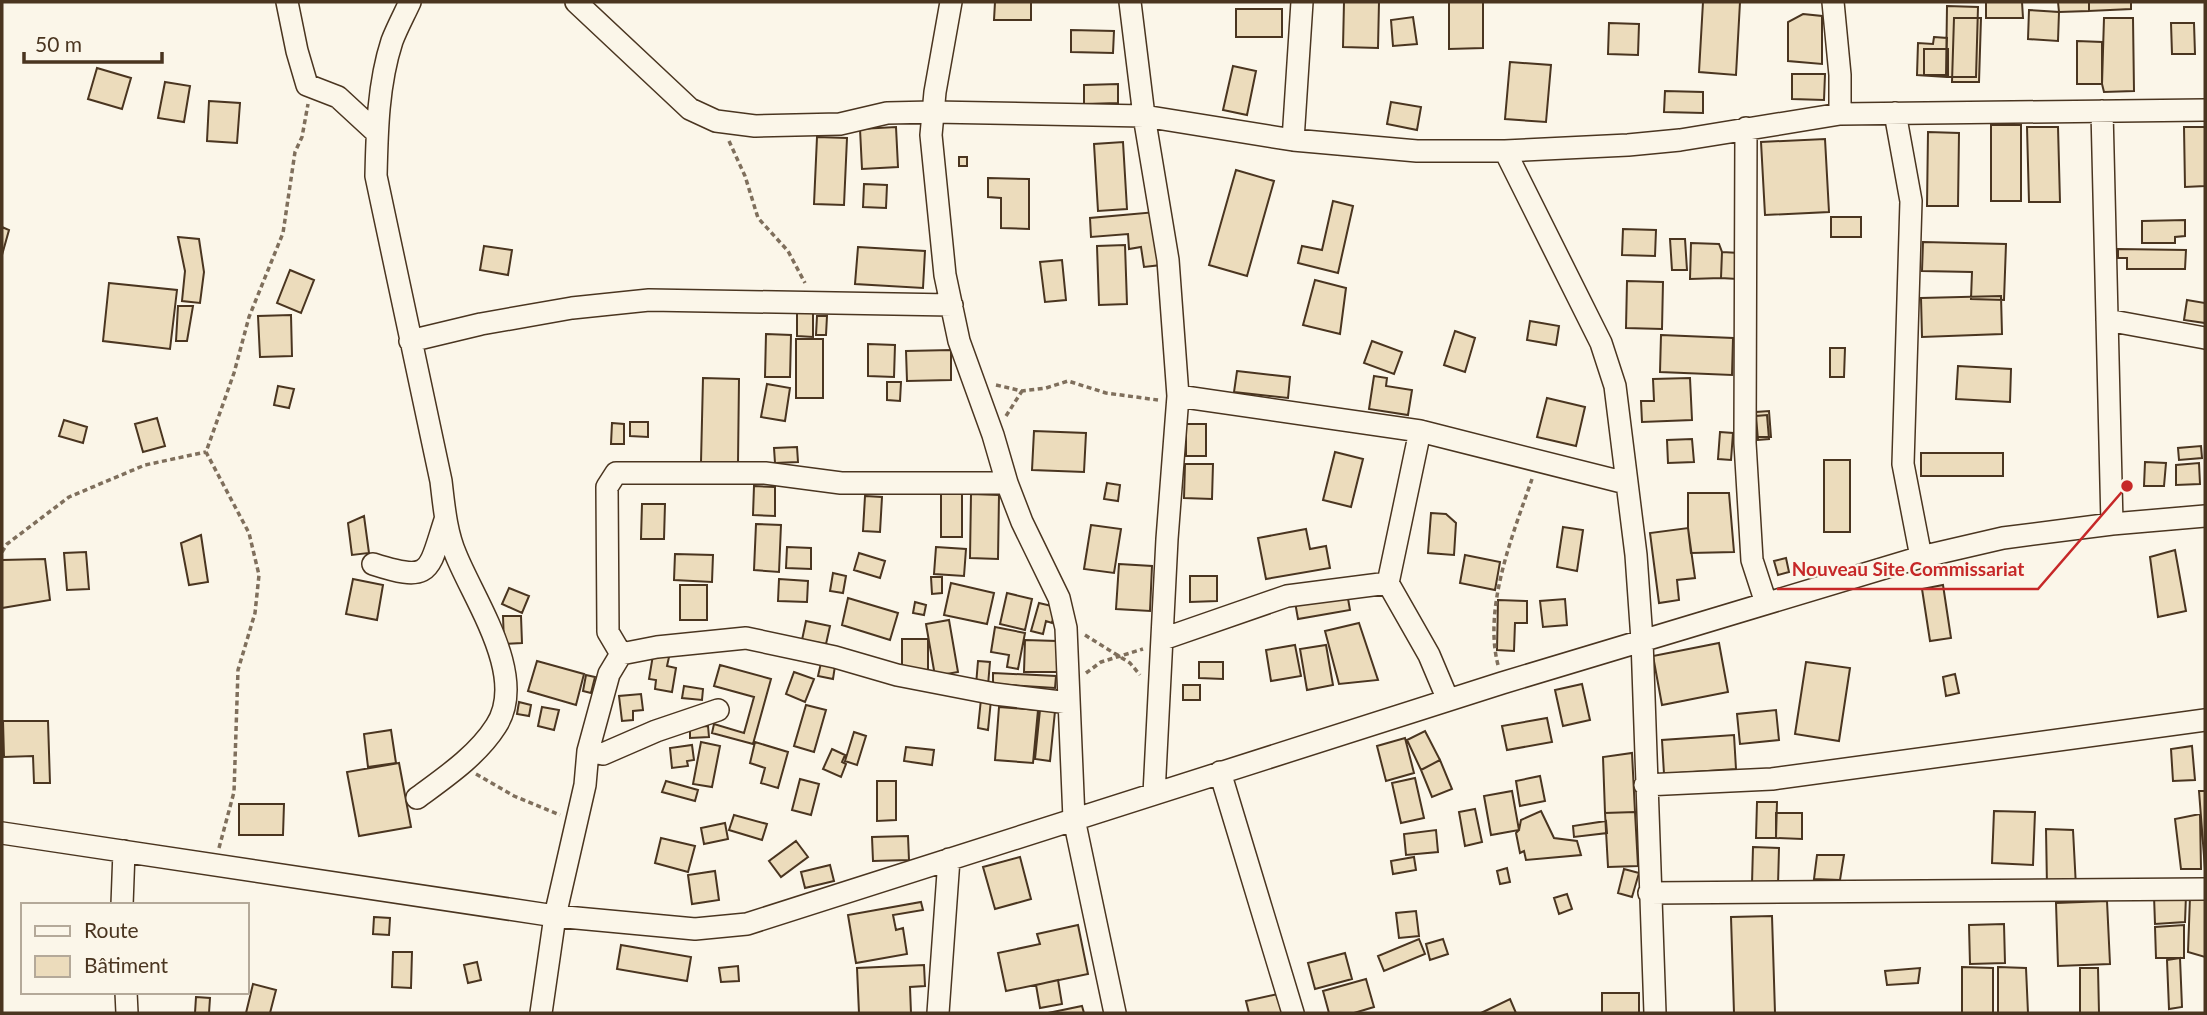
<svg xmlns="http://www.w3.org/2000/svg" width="2207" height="1015" font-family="Lato,sans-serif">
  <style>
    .building { fill: #ecdcbc; stroke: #4a3520; stroke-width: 2 }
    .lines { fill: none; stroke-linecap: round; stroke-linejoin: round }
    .minor-casing { stroke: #4a3520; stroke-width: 24 }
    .path { stroke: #7f6f5c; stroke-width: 3.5; stroke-dasharray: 5 3.5; stroke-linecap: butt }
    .minor { stroke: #fbf6e9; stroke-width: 21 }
    .leader { fill: none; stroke: #c62828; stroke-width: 2.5 }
    .callout-dot { fill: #c62828; stroke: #fbf6e9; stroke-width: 2.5 }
    .callout-label { font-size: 19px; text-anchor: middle; font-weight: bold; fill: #c62828; stroke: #fbf6e9; stroke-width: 5; stroke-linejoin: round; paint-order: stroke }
  </style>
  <rect width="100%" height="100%" fill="#fbf6e9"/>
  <!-- building -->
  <path class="building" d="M995 2H1031V20H994Z
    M1344 2H1379L1378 48 1343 47Z
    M1449 2H1483V48L1449 49Z
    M1703 2H1740L1736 75 1699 72Z
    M1986 2H2022L2023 18H1986Z
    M2058 2H2089V11L2059 12Z
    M2089 2H2131V9L2089 11Z
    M1947 6 1978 7 1976 77H1946Z
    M1236 9H1282V37H1236Z
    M2029 10 2059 12 2058 41 2028 39Z
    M1803 14 1822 16V64L1788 61V22Z
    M1413 17 1417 44 1393 46 1391 20Z
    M1954 18H1981L1979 82H1952Z
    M2104 18H2133L2134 91 2104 92 2102 84Z
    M1609 23 1639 24 1638 55 1608 54Z
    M2171 23H2194L2195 54H2172Z
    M1071 30 1114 31 1113 53 1071 52Z
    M1934 37 1947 38 1946 77 1917 75 1918 43 1933 44Z
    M2077 41 2102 42V84H2077Z
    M1924 49H1948V75H1924Z
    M1510 62 1551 65 1546 122 1505 119Z
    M1233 66 1256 71 1247 115 1223 110Z
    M97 68 131 78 122 109 88 99Z
    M1792 74H1825L1824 100 1792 99Z
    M165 82 190 86 184 122 158 118Z
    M1118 84V103L1084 104V85Z
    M1665 91 1703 92V113L1664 112Z
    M209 101 240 103 237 143 207 141Z
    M1391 102 1421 107 1417 130 1387 124Z
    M1991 125H2021V201H1991Z
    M896 127 898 167 862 169 860 129Z
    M2027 127H2058L2060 202H2029Z
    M2184 127H2205V186L2185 187Z
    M1928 132 1959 133 1958 206H1927Z
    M817 137 847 138 844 205 814 204Z
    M1825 139 1829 212 1765 215 1761 142Z
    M1123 142 1127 209 1098 211 1094 144Z
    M959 157H967V166H959Z
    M1236 170 1274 181 1247 276 1209 265Z
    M988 178 1029 179V229L1001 228V198L988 197Z
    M864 184 887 185 886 208 863 207Z
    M1333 201 1353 206 1338 273 1298 263 1302 246 1322 250Z
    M1156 212 1161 265 1144 267 1141 247 1129 249 1128 234 1091 237 1090 218Z
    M1831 217H1861V237H1831Z
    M2185 220V236L2175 237V243H2142V221Z
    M2 227 9 230 2 255Z
    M1623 229 1656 230 1655 256 1622 255Z
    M178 237 199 239 204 272 200 303 182 301 185 271Z
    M1670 239H1685L1687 270H1672Z
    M1923 242 2006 244 2004 300 1971 299 1972 272 1922 271Z
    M1691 243 1719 244 1722 252 1721 278 1690 279Z
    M1125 245 1127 304 1099 305 1097 246Z
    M484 246 512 250 508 275 480 270Z
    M858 247 925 251 923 288 855 284Z
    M2118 249 2186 250 2185 269H2127V258H2118Z
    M1722 252 1739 253 1737 279 1721 278Z
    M1062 260 1066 300 1045 302 1040 262Z
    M290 270 314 280 301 313 277 303Z
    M1315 280 1346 288 1340 334 1303 325Z
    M1627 281 1663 282 1662 329 1626 328Z
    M109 283 177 290 170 349 103 341Z
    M2001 296 2002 334 1922 337 1921 298Z
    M2187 300 2205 303V323L2184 320Z
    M178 306H193L187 341H176Z
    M797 312 813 313V337L797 336Z
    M291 315 292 356 260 357 258 316Z
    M817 316H827L826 335H816Z
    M1530 321 1559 326 1556 345 1527 340Z
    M1455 331 1475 338 1465 372 1444 365Z
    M766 334 791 335 790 377H765Z
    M1661 335 1733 338 1732 375 1660 372Z
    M796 339H823V398H796Z
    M1372 341 1402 352 1394 374 1364 363Z
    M868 344 895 345 894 377 868 376Z
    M1830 348H1845L1844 377H1830Z
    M951 350V380L907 381 906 351Z
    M1958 366 2011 369 2010 402 1956 399Z
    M1237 371 1290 377 1288 398 1234 392Z
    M1374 376 1387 378 1386 386 1412 390 1408 415 1369 409Z
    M703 378 739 379 738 463 701 462Z
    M1690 378 1692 420 1642 422 1641 401H1654L1653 379Z
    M887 382H901L900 401 887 400Z
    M767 384 790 388 785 421 761 417Z
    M278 386 294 389 289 408 274 405Z
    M1547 398 1585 407 1576 446 1537 437Z
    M1769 411 1771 437H1757L1756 412Z
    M1767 415 1769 439 1758 440 1756 416Z
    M157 418 165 446 143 452 135 424Z
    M64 420 87 427 83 443 59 436Z
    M630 422H648V437L630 436Z
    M612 423 624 424V444H611Z
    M1186 424H1206V456H1186Z
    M1034 431 1086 433 1084 472 1032 470Z
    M1720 432 1733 433 1731 460 1718 459Z
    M1692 439 1694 462 1668 463 1667 440Z
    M2201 446 2202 458 2179 460 2178 448Z
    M797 447 798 462 775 463 774 448Z
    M1335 452 1363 459 1351 507 1323 500Z
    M1921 453H2003V476H1921Z
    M1824 460H1850V532H1824Z
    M2145 462 2166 463 2164 486H2144Z
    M2199 463 2200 484 2176 485V465Z
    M1185 464H1213L1212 499 1184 498Z
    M1107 483 1120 485 1118 501 1104 499Z
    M754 486 775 487V516L753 515Z
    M941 490H962V537H941Z
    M1688 493H1729L1734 552 1691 553 1688 528Z
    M971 494 999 495 998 559 970 558Z
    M865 496 882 497 880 532 863 531Z
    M642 504H665L664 539H641Z
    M1431 513 1446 514 1456 523 1454 555 1428 553Z
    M364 516 369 553 352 555 348 523Z
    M756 524 781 525 779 572 754 570Z
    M1091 525 1121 529 1114 573 1084 569Z
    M1563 527 1583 530 1577 571 1557 567Z
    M1688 528 1695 578 1677 580 1679 600 1659 603 1650 533Z
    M1306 529 1310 549 1326 546 1330 568 1266 579 1258 538Z
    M201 535 208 582 189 585 181 543Z
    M787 547 811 548V569L786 568Z
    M936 547 966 549 964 576 934 574Z
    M2175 550 2186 611 2158 617 2150 557Z
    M86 552 89 589 67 590 64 553Z
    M859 553 885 561 880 578 854 570Z
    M675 554 713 555 712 582 674 580Z
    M1465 555 1500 562 1495 590 1460 583Z
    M1786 558 1789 572 1778 575 1774 561Z
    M45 559 50 600 2 608V560Z
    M1119 564 1152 566 1150 611 1116 609Z
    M833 573 846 576 843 593 830 591Z
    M1190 576H1217V601L1190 602Z
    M931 577H942V593L932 594Z
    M353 579 383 585 377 620 346 614Z
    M779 579 808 581 807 602 778 601Z
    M951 583 994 593 987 624 944 615Z
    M680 585H707V620H680Z
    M1943 585 1951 638 1930 641 1922 589Z
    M509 588 529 596 522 613 502 604Z
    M1007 593 1032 599 1025 630 1000 624Z
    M1347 593 1350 610 1298 619 1295 602Z
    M848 598 898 613 890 640 842 625Z
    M1565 599 1567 625 1543 627 1540 601Z
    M1498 600 1527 601V623H1515L1514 651 1497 650Z
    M915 602 926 605 924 615 913 613Z
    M1039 603 1056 607 1052 623 1046 621 1043 634 1031 631Z
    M503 616H521L522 643 504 644Z
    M949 620 958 672 935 676 926 624Z
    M806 621 830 626 826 644 802 640Z
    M1359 623 1378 680 1339 684 1325 631Z
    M995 627 1025 633 1018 669 1007 667 1009 655 991 652Z
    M902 639H928V670H902Z
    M1025 640 1057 641V672H1024Z
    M1719 643 1728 692 1662 705 1653 656Z
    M1295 645 1301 676 1271 681 1266 650Z
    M1326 645 1333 685 1307 690 1300 649Z
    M653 655 669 657 667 666 676 668 672 692 655 689 656 680 649 679Z
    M537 661 584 674 576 705 528 691Z
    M978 661 990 662 988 685H976Z
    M1199 662H1223V679L1199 678Z
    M1806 662 1850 668 1839 741 1795 734Z
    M821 663 835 666 833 679 818 676Z
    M720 665 771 679 753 744 712 733 714 724 744 733 754 697 714 686Z
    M794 672 814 679 805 702 786 694Z
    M993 673 1056 676 1055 688 993 684Z
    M1955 674 1959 693 1946 696 1943 677Z
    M586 675 595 677 591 693 583 691Z
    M1582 684 1590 720 1563 726 1555 690Z
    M1183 685H1200V700H1183Z
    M684 686 703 689 702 700 682 698Z
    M641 694 643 710 633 711V720L622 721 619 696Z
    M981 699 991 700 988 730 978 728Z
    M519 702 531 705 529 716 517 714Z
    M806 705 826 710 814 752 794 746Z
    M542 707 559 710 554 730 538 726Z
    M999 707 1038 710 1033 763 995 760Z
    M1040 710 1055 711 1050 761 1035 759Z
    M1776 710 1779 740 1740 744 1737 714Z
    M1547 718 1552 742 1507 750 1502 726Z
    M3 721H48L50 783H34L33 756 4 757Z
    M708 726 709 737 690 738V727Z
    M391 730 396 763 368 767 364 734Z
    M1425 731 1440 760 1421 770 1407 740Z
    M854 732 866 736 857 765 845 761Z
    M1734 735 1736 769 1664 774 1662 740Z
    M1405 738 1414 773 1386 781 1377 746Z
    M701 742 720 746 712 787 693 784Z
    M755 742 788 752 778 788 761 783 765 768 750 763Z
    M692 745 694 760 687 761 688 766 672 768 670 748Z
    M2192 746 2195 780 2173 781 2171 749Z
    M906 747 934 750 932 765 904 761Z
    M832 749 845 755 842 762 846 764 841 777 823 769Z
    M1632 753 1635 812 1605 813 1603 757Z
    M1440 760 1452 789 1432 797 1421 770Z
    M399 763 411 827 359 836 347 772Z
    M1540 776 1545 801 1520 806 1516 781Z
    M1415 778 1424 818 1401 823 1392 783Z
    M800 779 819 784 811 815 792 810Z
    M666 781 698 790 695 801 662 792Z
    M877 781H896V820L877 821Z
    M1512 791 1519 830 1491 835 1484 796Z
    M2199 791H2205V869Z
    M1757 802H1777L1776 838H1756Z
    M239 804H284L283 835H239Z
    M1475 809 1482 842 1465 846 1459 812Z
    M1541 811 1554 838 1577 841 1581 855 1526 860 1524 851 1520 853 1516 833 1519 830 1521 820Z
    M1994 811 2035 812 2033 865 1992 863Z
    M1635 812 1638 866 1608 867 1605 813Z
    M1776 813H1802V839L1776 838Z
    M2200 814 2201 869H2181L2175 819Z
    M734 815 767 824 762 840 729 830Z
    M1606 821 1607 833 1574 837 1573 826Z
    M725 823 728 839 704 844 701 828Z
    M2046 829 2073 830 2076 887H2047Z
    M1436 830 1438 852 1406 855 1404 834Z
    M908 836 909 860 873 861 872 837Z
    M661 838 695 846 688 872 655 863Z
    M796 841 808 857 781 877 769 861Z
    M1753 847 1779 848 1778 885 1752 884Z
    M1817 855H1844L1840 880 1814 879Z
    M1020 857 1031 899 995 909 983 867Z
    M1414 857 1416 870 1393 874 1391 861Z
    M830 865 834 881 805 888 801 872Z
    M1507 868 1510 882 1500 884 1497 871Z
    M1624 869 1639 873 1632 897 1618 893Z
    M715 871 719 900 692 904 688 875Z
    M1567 894 1572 909 1559 914 1554 898Z
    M2186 895 2185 922 2155 924 2154 896Z
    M2190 897 2205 899V957L2188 952Z
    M2107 901 2110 964 2058 966 2056 903Z
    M921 902 923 910 893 915 896 930 903 928 907 954 856 963 848 915Z
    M1416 911 1419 936 1399 938 1396 913Z
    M1772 916 1775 1013H1734L1731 917Z
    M374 917 390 918 389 935 373 934Z
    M2004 924 2005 963 1970 964 1969 925Z
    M1078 925 1088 974 1006 991 998 953 1040 944 1037 934Z
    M2184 925V958H2156L2155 927Z
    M1419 939 1425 954 1384 971 1378 956Z
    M1443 939 1448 954 1430 960 1426 944Z
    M621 945 691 957 687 981 617 969Z
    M393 952H412L411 988 392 987Z
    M1345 953 1352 979 1315 989 1308 963Z
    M2180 958 2182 1007 2169 1009 2167 960Z
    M477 962 481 980 468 983 464 965Z
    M924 965 925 986 910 987 911 1013H859L857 968Z
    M738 966 739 981 721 982 719 968Z
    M1962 967 1993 968V1013H1962Z
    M1998 967 2026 968 2028 1013H1998Z
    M1920 968 1918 983 1887 985 1885 971Z
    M2080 968H2098L2099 1013H2080Z
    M1366 979 1374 1007 1354 1013H1329L1323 991Z
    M1058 980 1062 1004 1040 1008 1036 985Z
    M253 984 276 990 270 1013H246Z
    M1602 993H1639V1013H1602Z
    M1278 994 1282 1013H1249L1246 1001Z
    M196 997 210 998 209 1013H195Z
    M1510 999 1516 1013H1481Z
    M1082 1006 1084 1013H1048Z"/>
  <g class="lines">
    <!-- minor casing -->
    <g class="minor-casing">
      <path id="minor" d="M287 2 297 51 307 85 338 97 377 133
        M410 2C404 15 397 28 392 41 378 84 377 131 376 176L441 481C444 506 446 532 456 555 475 602 528 677 496 726 477 756 444 778 417 798
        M576 2 690 109 716 121 755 126 840 124 887 113 933 112 1144 116 1293 140
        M951 2 935 92 931 135 945 275 959 341 993 435 1007 483 1022 522 1059 598 1066 628 1074 819 1115 1013
        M1130 2 1144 116 1168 260 1178 396 1167 539 1154 794
        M1302 2 1293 140 1417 151H1505L1628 145 1680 140 1840 114 2205 110
        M1833 2 1840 75V114
        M2102 111 2112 524
        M1895 113 1911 201 1903 464 1921 557
        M1746 128 1745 443 1752 560 1766 603
        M1505 151 1601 343 1615 386 1636 555 1642 640 1655 1013
        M2107 320 2205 338
        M410 341 481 324 572 308 649 300 952 305
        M1178 396 1420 431 1388 583
        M1420 431 1626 483
        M373 564C432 583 428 572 445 520
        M1163 639 1287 596 1388 583 1429 655 1448 700
        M621 654 608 632 607 487 616 473H765L841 483H1007
        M588 751 603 754 656 731 718 710
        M1220 772 1293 1013
        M1645 785 1772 779 2205 720
        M2 833 555 916 695 929 747 924 1502 683 1921 557 2003 538 2112 524 2205 516
        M1649 893 2205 889
        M122 905 124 851
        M126 992 127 1013
        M541 1013 555 916 585 785 588 751 609 674 621 654 657 647 746 638 835 657 897 675 995 694 1069 703
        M938 1013 949 859"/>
    </g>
    <!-- path -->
    <path class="path" d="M729 141 745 176 758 218 788 251 805 283
      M996 385 1022 391 1046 388 1068 381 1106 393 1158 400
      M1006 416 1022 391
      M2 552 7 544 69 497 145 465 206 452
      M1085 635 1130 663 1140 675
      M1498 665C1483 607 1513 534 1532 479
      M1086 673 1101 662 1143 649
      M476 774 514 796 560 815
      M219 848 234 792 238 670 255 613 259 575 249 533 206 452 234 373 249 317 283 233 295 152 302 137 308 104"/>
    <!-- minor -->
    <use href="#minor" class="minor"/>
  </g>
  <!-- callouts -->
  <path class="leader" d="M2127 486L2038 589H1777"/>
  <circle class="callout-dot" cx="2127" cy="486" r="7"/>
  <g class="callout-label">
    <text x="1908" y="576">Nouveau Site Commissariat</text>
  </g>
  <!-- border -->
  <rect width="2207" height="1015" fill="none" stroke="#4a3520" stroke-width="7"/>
  <!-- legend -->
  <rect x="21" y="903" width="228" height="91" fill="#fbf6e9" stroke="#b4a999" stroke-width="2"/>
  <rect x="35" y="926" width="35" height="10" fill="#fbf6e9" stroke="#b4a999" stroke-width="2"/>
  <text x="84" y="938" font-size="21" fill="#4a3520">Route</text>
  <rect x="35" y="956" width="35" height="21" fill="#ecdcbc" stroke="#b4a999" stroke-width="2"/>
  <text x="84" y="973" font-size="21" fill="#4a3520">Bâtiment</text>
  <!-- scale -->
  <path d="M24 52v10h138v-10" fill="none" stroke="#4a3520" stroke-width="3.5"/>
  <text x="35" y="52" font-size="21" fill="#4a3520" stroke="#fbf6e9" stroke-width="5" paint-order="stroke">50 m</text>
</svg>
